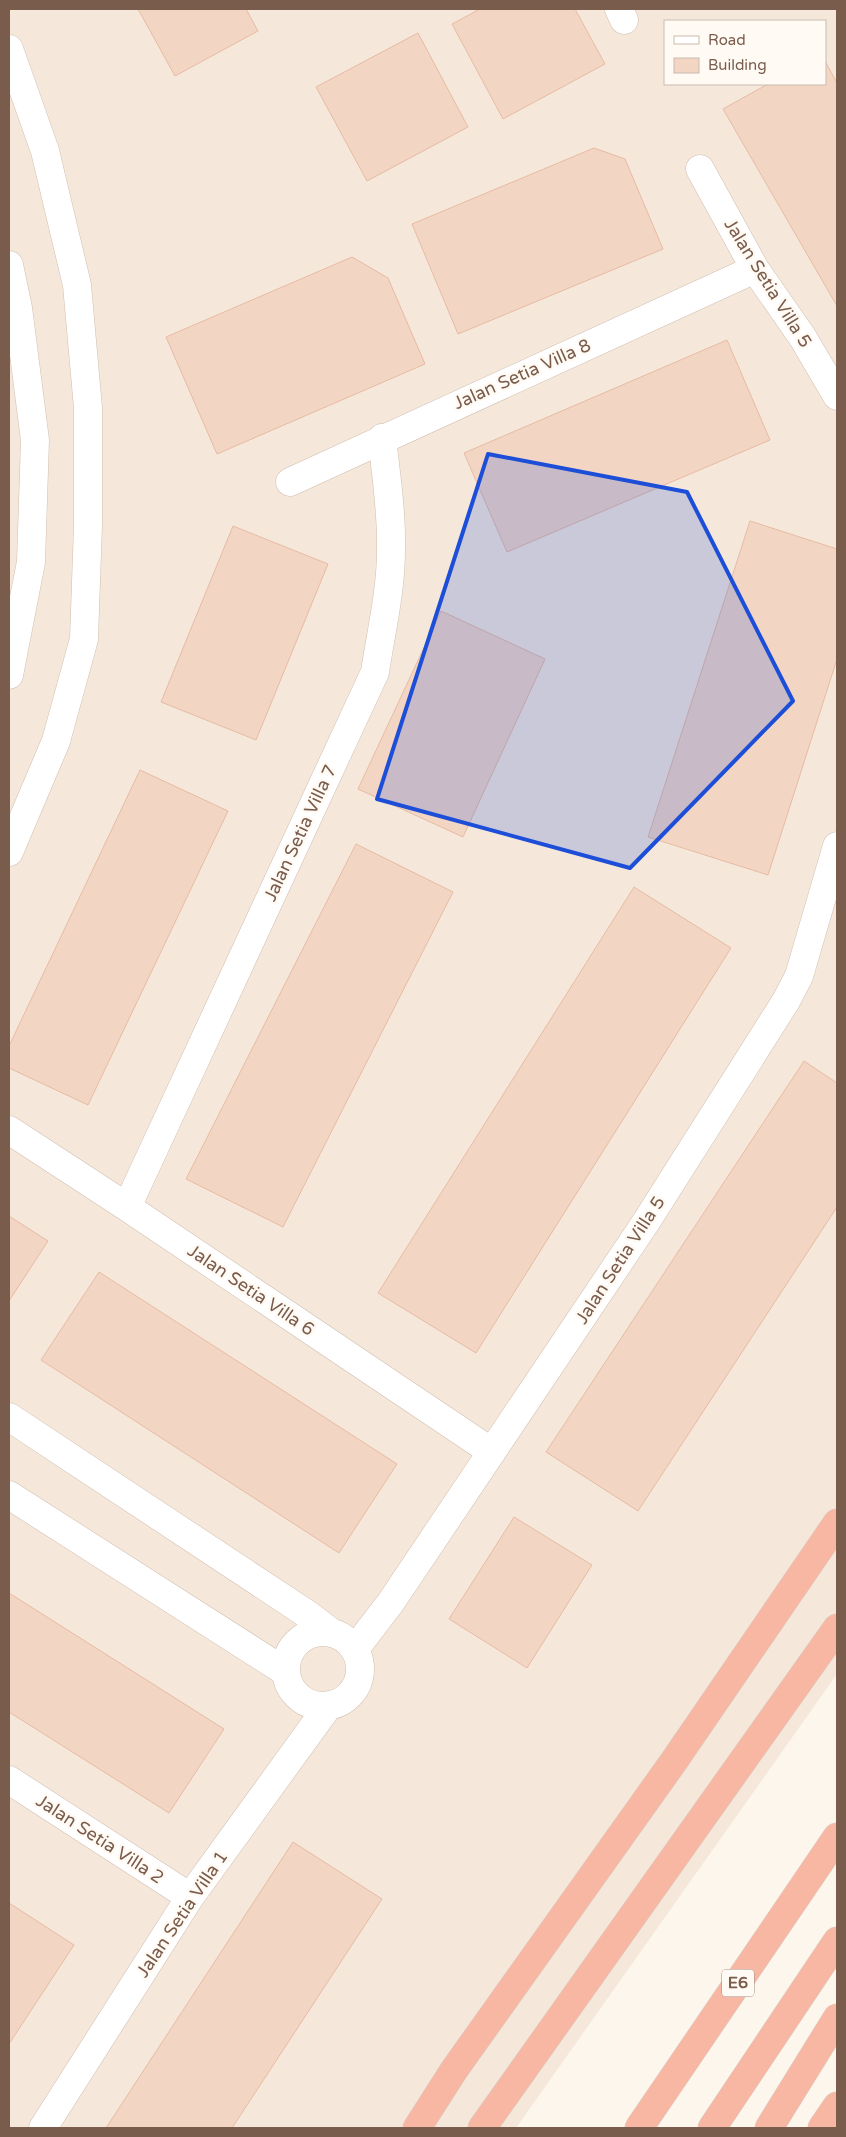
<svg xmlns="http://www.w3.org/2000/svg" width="846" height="2137" font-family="'Varela Round',sans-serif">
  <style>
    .residential { fill: #f5e8da; fill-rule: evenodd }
    .building { fill: #f3d5c3; stroke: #e6bba3 }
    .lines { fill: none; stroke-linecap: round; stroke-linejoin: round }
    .minor-casing { stroke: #d1beb0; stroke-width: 29 }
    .highway-casing { stroke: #dad1cd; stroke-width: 29 }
    .minor { stroke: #fff; stroke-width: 28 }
    .highway { stroke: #f7b7a3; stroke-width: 28 }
    .marked { fill: #1d4ed8; fill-opacity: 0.2; stroke: #1d4ed8; stroke-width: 4; stroke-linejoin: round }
    .labels { text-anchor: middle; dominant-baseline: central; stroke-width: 5; stroke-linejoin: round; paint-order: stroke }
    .shield { fill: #fffaf3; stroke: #a28b7f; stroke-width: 1 }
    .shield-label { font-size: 16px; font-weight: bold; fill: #7a5c4d }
    .street-label { font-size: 18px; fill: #7a5c4d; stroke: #fffaf3 }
  </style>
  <rect width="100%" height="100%" fill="#fdf6ec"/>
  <!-- residential -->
  <path class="residential" d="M9 9H837V1674L516 2128H9ZM665 21H825V84H665Z"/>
  <!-- building -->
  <path class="building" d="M138 9H246L258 31 175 76Z
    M480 9H575L605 64 503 119 452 24Z
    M418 33 468 127 367 181 316 87Z
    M825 61 837 83V306L723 109 768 84H825Z
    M594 148 625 159 663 249 458 334 412 224Z
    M352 257 388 278 425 364 217 454 166 337Z
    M727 340 770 440 507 552 464 453Z
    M750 521 837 549V659L768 875 648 837Z
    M233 526 328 564 256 740 161 702Z
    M441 611 545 659 463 837 358 789Z
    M140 770 228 811 88 1105 9 1068V1046Z
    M356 844 453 892 283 1227 186 1179Z
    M634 887 731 948 476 1353 378 1293Z
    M804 1061 837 1083V1207L638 1511 546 1452Z
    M9 1216 48 1241 9 1301Z
    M99 1272 397 1464 339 1553 41 1360Z
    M514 1517 592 1565 527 1668 449 1619Z
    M9 1593 224 1729 169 1813 9 1712Z
    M293 1842 382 1899 232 2128H106Z
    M9 1903 74 1945 9 2044Z"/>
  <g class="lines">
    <!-- minor casing -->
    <g class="minor-casing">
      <path id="minor" d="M619 9 624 20
        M9 49 45 151 77 285 88 408V525L84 639 56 741 9 852
        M700 169 755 269 803 338 837 396
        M9 265 18 308 35 440 31 562 9 675
        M290 482 755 269
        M9 1130 127 1207 492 1452
        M127 1207 375 672C381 632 391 591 391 550 392 513 386 475 382 438
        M9 1417 307 1614 332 1633
        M9 1495 286 1672
        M286 1669a37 37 0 1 1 74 0a37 37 0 1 1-74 0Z
        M355 1649 391 1602 646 1222 786 1001 799 976 837 846
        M9 1780 190 1897
        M43 2128 190 1897 329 1705"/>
    </g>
    <!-- highway casing -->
    <g class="highway-casing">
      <path id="highway" d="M417 2128 454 2070 674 1761 837 1523
        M482 2128 837 1628
        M639 2128 837 1837
        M712 2128 837 1941
        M769 2128 837 2018
        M822 2128 837 2106"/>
    </g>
    <!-- minor -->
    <use href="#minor" class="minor"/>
    <!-- highway -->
    <use href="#highway" class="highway"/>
  </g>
  <!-- marked area -->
  <path class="marked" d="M488 454 687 492 793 701 630 868 377 799Z"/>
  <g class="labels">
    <!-- shield labels -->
    <rect class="shield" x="722" y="1969.5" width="32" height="27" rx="4"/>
    <g class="shield-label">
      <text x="738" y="1983">E6</text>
    </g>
    <!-- street labels -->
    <g class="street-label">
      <text transform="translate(768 283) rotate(58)">Jalan Setia Villa 5</text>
      <text transform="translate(522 374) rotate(-24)">Jalan Setia Villa 8</text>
      <text transform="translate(300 833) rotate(-65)">Jalan Setia Villa 7</text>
      <text transform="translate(620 1260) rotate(-57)">Jalan Setia Villa 5</text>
      <text transform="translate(251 1290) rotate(34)">Jalan Setia Villa 6</text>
      <text transform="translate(100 1839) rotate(33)">Jalan Setia Villa 2</text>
      <text transform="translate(182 1914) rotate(-56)">Jalan Setia Villa 1</text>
    </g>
  </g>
  <!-- border -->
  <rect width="846" height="2137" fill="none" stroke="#7a5c4d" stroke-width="20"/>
  <!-- legend -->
  <rect x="664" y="20" width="162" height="65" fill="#fffaf3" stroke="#cabbb1"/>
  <rect x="674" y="36" width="25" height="8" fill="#ffffff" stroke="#cabbb1"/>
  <text x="708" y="45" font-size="15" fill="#7a5c4d">Road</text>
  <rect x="674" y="58" width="25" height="15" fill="#f3d5c3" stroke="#cabbb1"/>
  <text x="708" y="70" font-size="15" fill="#7a5c4d">Building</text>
</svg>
